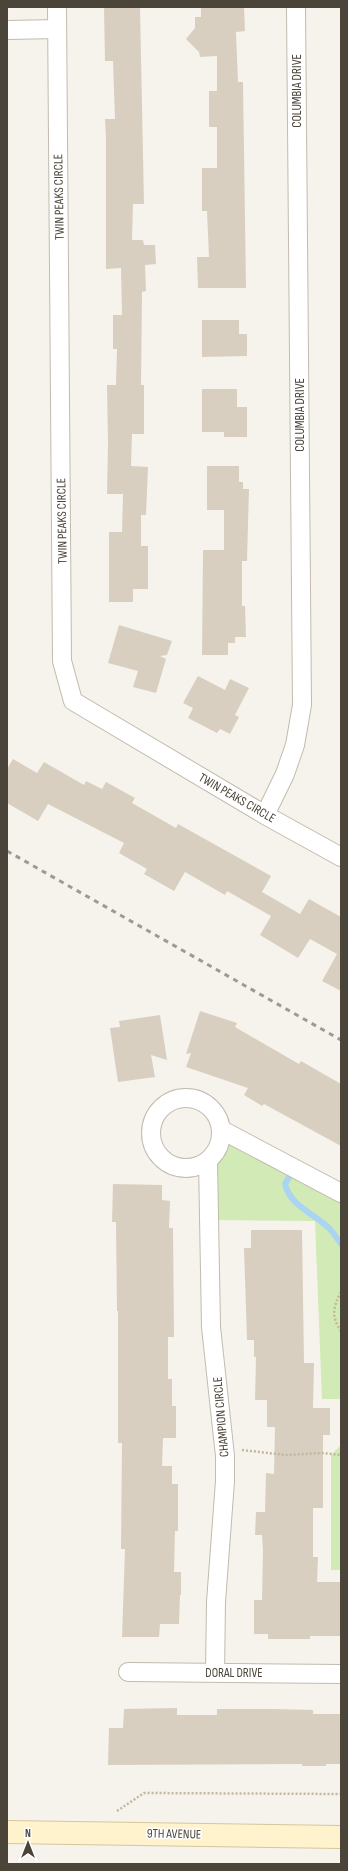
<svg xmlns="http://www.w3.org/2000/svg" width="348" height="1871" font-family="'Sofia Sans Condensed',sans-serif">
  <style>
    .green { fill: #d2eab5 }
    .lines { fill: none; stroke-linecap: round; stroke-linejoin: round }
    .stream { stroke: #a9d4f2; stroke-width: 6 }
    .building { fill: #d8cfc1 }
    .street-casing { stroke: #c2bbae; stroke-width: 20 }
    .secondary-casing { stroke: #d6c79b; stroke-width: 24 }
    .path { stroke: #c4b79f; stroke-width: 2.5; stroke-dasharray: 2 2; stroke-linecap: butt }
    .street { stroke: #fff; stroke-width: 18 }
    .secondary { stroke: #fff3cd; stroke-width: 22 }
    .rail { stroke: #9a9a9a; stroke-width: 3; stroke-dasharray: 5 5; stroke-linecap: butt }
    .labels { text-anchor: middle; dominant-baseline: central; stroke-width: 3; stroke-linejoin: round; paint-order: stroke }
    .street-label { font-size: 13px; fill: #4b4439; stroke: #fff }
  </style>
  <rect width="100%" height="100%" fill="#f6f3ec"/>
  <!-- green -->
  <path class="green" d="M222 1136 341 1193V1399H322L315 1221 209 1220 212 1157 219 1147Z
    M341 1445V1570H331V1455Z"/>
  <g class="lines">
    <!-- stream -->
    <path class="stream" d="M293 1170 285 1184C290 1206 315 1214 330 1229 334 1234 338 1239 341 1244"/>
  </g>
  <!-- building -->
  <path class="building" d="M104 7H140L144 204H133L132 240H143L144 245H155L156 264 145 265 146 291 142 292 141 385H144V434H132L131 466 148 467 146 515H141V546H148V589H133V602H109V532H122L123 494H107L108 443 107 385H116L117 349H113V315H122L121 268 106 269V138L105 119H115L113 61H105Z
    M201 7H244L245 31 236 32 238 82H243L246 288H198L197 257H209L207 211H202V168H217V127H209V91H217V56L200 57 199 52 186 39 195 28V17H201Z
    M202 320H239V334H247V356L202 357Z
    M202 389H237V407H247V437H224V432H202Z
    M207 466H239V482H243V489H249L247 561H242V606H245L246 637H235V643H228V655H202L203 550H224V510H207Z
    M119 625 172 641 167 655 160 656 166 659 156 693 133 687 138 671 108 663Z
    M198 676 225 690 230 679 249 688 235 715 239 717 230 734 220 729 217 733 188 718 193 708 183 703Z
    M13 759 37 773 44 762 84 785 86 781 102 789 106 782 135 798 132 803 176 828 178 824 271 876 262 892 300 914 309 899 341 917V991L322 981 337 954 310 939 298 958 260 935 271 916 227 891 225 895 185 872 174 891 144 874 147 869 119 853 124 843 48 804 38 821 7 803V769Z
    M200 1011 237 1023 235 1027 299 1064 301 1061 341 1084V1146L264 1104 262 1106 244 1095 248 1088 186 1067 191 1053 186 1054Z
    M160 1015 167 1060 151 1055 155 1077 118 1082 110 1028 120 1027 119 1021Z
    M113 1184 162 1185V1200L170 1201 169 1228H173L174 1337H168V1379H172V1406H176V1438H163L162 1466H172V1484H178V1531H175L174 1572H181V1595H180L179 1624H160L159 1637H122L125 1549H121L122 1443H118V1311H117L116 1222H112Z
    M251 1230H302L304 1363H314L313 1408H330V1435H323V1508H313V1557H318L317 1582H341V1636H310V1639H268V1634H254V1600H262L263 1551 262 1535H255L256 1512H265L266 1473 274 1474 275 1427H267V1400H255L256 1357H254V1340H247L244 1248H251Z
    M177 1708V1715H217V1709H275L313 1710V1714H341V1764H326V1766H302V1764L108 1765 109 1728H123L124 1709Z"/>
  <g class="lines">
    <!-- street casing -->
    <g class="street-casing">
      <path id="street" d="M57 7 62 661 73 701 265 815 341 857
        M7 30 57 29
        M265 815 285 774 295 745 302 705 296 7
        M151 1133a35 35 0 1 1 70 0a35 35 0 1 1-70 0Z
        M222 1130 341 1193
        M208 1161 211 1327 225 1456V1481L216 1602 215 1673
        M128 1672 341 1674"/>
    </g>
    <!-- secondary casing -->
    <g class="secondary-casing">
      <path id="secondary" d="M7 1832 341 1837"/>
    </g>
    <!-- path -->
    <path class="path" d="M341 1292C333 1307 331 1317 341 1331
      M242 1450 286 1455 322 1453 341 1455
      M117 1811 144 1793 341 1794"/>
    <!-- street -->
    <use href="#street" class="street"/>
    <!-- secondary -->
    <use href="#secondary" class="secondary"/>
    <!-- rail -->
    <path class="rail" d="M7 851 341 1040"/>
  </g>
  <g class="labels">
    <!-- street labels -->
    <g class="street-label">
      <text transform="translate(297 91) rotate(-90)">COLUMBIA DRIVE</text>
      <text transform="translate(59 197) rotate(-91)">TWIN PEAKS CIRCLE</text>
      <text transform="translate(300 415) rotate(-90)">COLUMBIA DRIVE</text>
      <text transform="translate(62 521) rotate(-91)">TWIN PEAKS CIRCLE</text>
      <text transform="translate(237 798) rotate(30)">TWIN PEAKS CIRCLE</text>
      <text transform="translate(221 1417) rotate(-95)">CHAMPION CIRCLE</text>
      <text x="234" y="1673">DORAL DRIVE</text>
      <text transform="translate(174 1834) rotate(1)">9TH AVENUE</text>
    </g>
  </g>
  <!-- border -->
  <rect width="348" height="1871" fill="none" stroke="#4b4439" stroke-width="16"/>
  <!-- north arrow -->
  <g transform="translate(28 1843)" stroke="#ffffff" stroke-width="3" paint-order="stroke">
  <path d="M0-3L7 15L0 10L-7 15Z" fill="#4b4439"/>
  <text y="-6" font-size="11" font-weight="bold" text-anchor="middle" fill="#4b4439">N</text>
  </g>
</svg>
